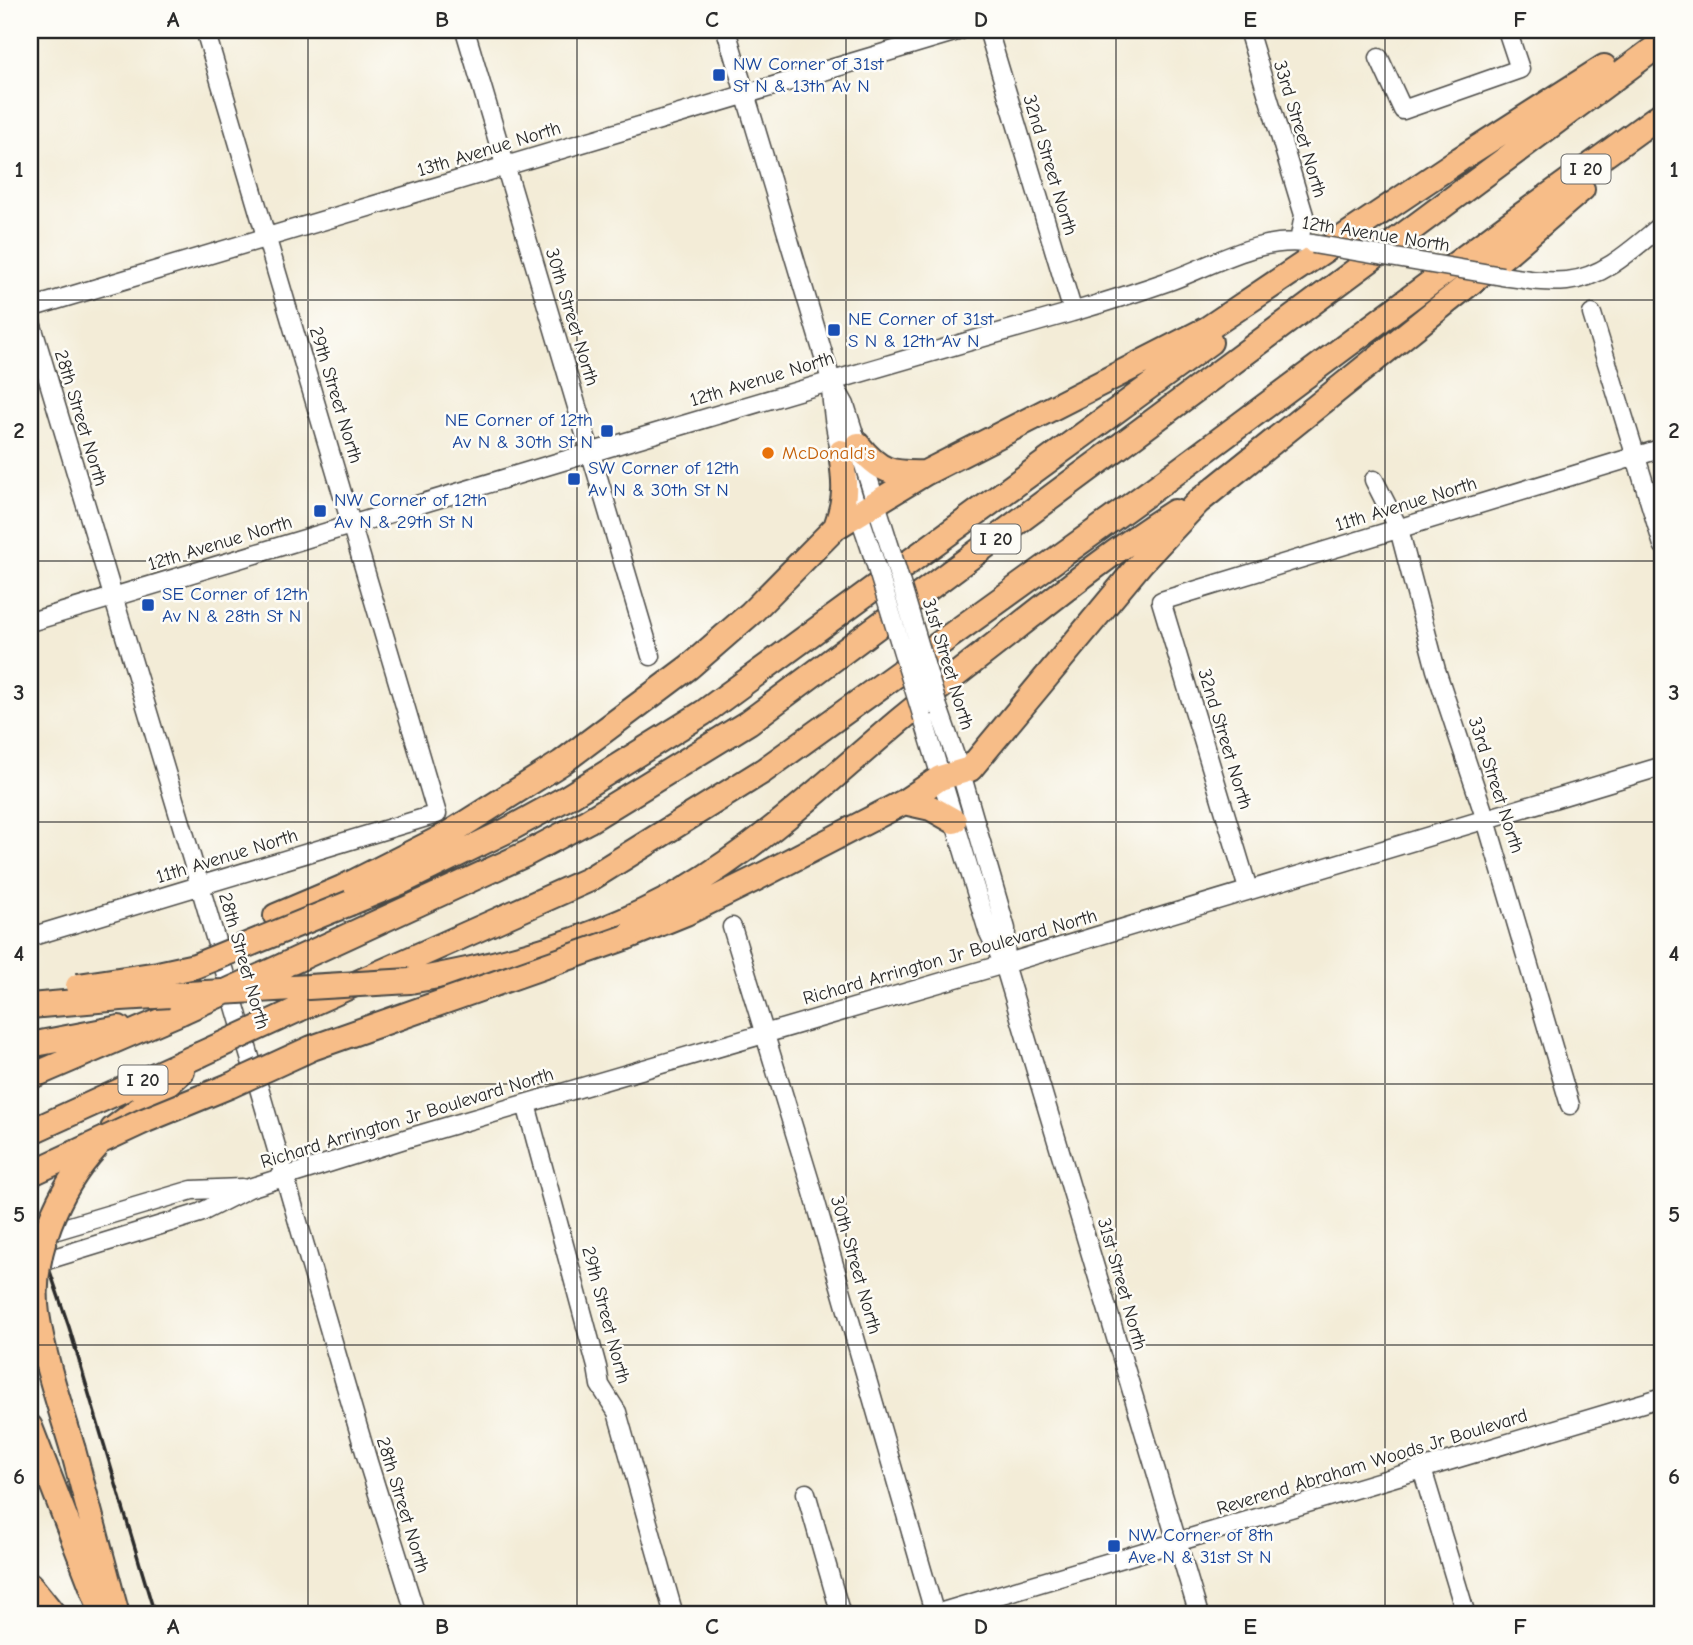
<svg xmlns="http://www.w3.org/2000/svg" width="1693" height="1645" font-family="'Comic Neue',sans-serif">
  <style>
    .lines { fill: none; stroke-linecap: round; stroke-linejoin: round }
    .minor-casing { stroke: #494845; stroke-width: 21 }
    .highway-casing { stroke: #494845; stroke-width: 28 }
    .minor { stroke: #fff; stroke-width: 18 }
    .highway { stroke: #f7bd88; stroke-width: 24 }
    .rail { stroke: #2b2b2b; stroke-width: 3.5 }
    .minor-bridge-casing { stroke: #494845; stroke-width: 21; stroke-linecap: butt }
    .highway-bridge-casing { stroke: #494845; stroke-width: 28; stroke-linecap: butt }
    .minor-bridge { stroke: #fff; stroke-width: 18 }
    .highway-bridge { stroke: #f7bd88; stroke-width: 24 }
    .grid { fill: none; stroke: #2b2b2b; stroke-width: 2; stroke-opacity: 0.55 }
    .transit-dot { fill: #1a4fb4; stroke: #fdfcf7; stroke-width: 2.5 }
    .food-dot { fill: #e8710a; stroke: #fdfcf7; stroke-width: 2.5 }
    .labels { text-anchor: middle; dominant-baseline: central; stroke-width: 5; stroke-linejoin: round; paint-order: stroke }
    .shield { fill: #fdfcf7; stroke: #6a6a68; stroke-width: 2 }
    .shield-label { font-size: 18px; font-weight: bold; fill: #2b2b2b }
    .transit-label { font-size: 19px; fill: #164399; stroke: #fdfcf7; text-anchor: start }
    .street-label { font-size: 19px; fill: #2b2b2b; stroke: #fdfcf7 }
    .food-label { font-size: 19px; fill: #c56008; stroke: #fdfcf7; text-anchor: start }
    .neatline { fill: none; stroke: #2b2b2b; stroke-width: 2.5 }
    .grid-label { font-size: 23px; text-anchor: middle; font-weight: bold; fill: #2b2b2b }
  </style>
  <rect width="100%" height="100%" fill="#fdfcf7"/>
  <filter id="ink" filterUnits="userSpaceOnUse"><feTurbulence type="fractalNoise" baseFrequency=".0143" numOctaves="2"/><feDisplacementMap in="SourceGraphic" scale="14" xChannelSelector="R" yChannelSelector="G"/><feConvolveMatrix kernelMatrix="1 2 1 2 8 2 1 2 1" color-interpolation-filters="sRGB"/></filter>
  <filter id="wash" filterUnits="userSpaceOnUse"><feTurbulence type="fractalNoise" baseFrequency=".00686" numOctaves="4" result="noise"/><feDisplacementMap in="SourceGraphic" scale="28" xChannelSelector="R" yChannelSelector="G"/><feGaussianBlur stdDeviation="1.57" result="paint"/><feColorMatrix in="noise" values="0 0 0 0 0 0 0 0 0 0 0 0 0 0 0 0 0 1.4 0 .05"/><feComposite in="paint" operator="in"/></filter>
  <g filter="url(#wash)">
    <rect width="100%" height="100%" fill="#f3ecd7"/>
  </g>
  <g filter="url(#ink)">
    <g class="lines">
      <!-- minor casing -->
      <g class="minor-casing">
        <path id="minor" d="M465 30 651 656
          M726 30 831 380 845 405 893 557
          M988 30 1073 312
          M1248 30 1304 215 1299 242
          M1379 58 1403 110 1520 69 1507 30
          M1502 276C1523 279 1545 283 1567 281 1605 277 1635 247 1663 224
          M30 308 961 30
          M1592 314 1663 545
          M30 319 200 886 368 1462 416 1615
          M831 384C832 446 858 509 877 568
          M1374 480 1399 529 1436 670 1486 820 1570 1105
          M30 622C376 518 721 411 1069 313 1103 303 1138 292 1172 280 1218 263 1261 235 1313 244
          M938 707 961 773 1006 929 1005 960
          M923 718 988 931 1004 964 1199 1615
          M1248 889 1161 601 1663 448
          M732 927 810 1182 935 1615
          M30 937 437 814 205 30
          M526 1104 597 1367 600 1385 617 1412 674 1615
          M30 1238 192 1190 242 1188
          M31 1265 200 1213 249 1188 408 1138 1004 964 1663 766
          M1422 1469 1466 1615
          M806 1493 841 1615
          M932 1615 1663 1397"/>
      </g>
      <!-- highway casing -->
      <g class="highway-casing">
        <path id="highway" d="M858 445C880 472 891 474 925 473
          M836 527C847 497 845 483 841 452
          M904 802 931 808 954 821
          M350 903 401 882 506 831 568 797 703 713 1210 342
          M276 916 342 888 445 836 561 763 689 667 751 613 836 527 925 473 1207 329 1460 159 1604 67
          M627 937 686 913 753 880 904 802 940 778 970 769 1140 564 1198 502 1510 251 1582 189
          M285 965 526 854 588 821 749 722 1663 42
          M410 981C505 965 600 939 684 890 764 843 830 779 900 720 938 688 978 658 1016 628 1068 587 1119 547 1174 512
          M299 1009 588 880 763 771 1162 483 1508 225 1663 113
          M30 1045 119 1028
          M30 1077 181 1012
          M113 1129 141 1108 182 1071
          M30 1132 199 1055
          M30 1427 103 1615
          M73 1450 117 1615
          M30 1585 54 1615"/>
      </g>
      <!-- minor -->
      <use href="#minor" class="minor"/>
      <!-- highway -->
      <use href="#highway" class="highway"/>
      <!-- rail -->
      <path class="rail" d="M30 1213 69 1327 155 1615"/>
      <!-- minor-bridge casing -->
      <g class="minor-bridge-casing">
        <path id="minor-bridge" d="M1313 244 1502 276
          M893 557 938 707
          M877 568 923 718"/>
      </g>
      <!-- highway-bridge casing -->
      <g class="highway-bridge-casing">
        <path id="highway-bridge" d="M78 986 158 974 195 966 350 903
          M30 1006 121 998 410 981
          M181 1012 285 965
          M199 1055 299 1009
          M30 1174 146 1120 229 1086 312 1048 627 937
          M73 1450C60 1406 44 1360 37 1314 29 1255 58 1189 97 1146"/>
      </g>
      <!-- minor-bridge -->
      <use href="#minor-bridge" class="minor-bridge"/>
      <!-- highway-bridge -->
      <use href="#highway-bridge" class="highway-bridge"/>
    </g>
  </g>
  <!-- grid -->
  <path class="grid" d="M308 30V1615M577 30V1615M846 30V1615M1116 30V1615M1385 30V1615M30 300H1663M30 561H1663M30 822H1663M30 1084H1663M30 1345H1663"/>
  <!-- markers -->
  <g class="transit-dot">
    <rect x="712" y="68" width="14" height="14" rx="3.5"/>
    <rect x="827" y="323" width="14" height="14" rx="3.5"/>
    <rect x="600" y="424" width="14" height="14" rx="3.5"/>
    <rect x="567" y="472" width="14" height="14" rx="3.5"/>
    <rect x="313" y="504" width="14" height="14" rx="3.5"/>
    <rect x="141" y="598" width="14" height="14" rx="3.5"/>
    <rect x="1107" y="1539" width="14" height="14" rx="3.5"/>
  </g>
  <circle class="food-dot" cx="768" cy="453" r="7"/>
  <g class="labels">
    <!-- shield labels -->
    <g class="shield">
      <rect x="1561.5" y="154.5" width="49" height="29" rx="5"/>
      <rect x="971.5" y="524.5" width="49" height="29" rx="5"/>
      <rect x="118.5" y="1065.5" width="49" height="29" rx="5"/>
    </g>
    <g class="shield-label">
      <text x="1586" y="169">I 20</text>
      <text x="996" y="539">I 20</text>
      <text x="143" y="1080">I 20</text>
    </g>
    <!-- transit labels -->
    <g class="transit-label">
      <text x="733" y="64">NW Corner of 31st<tspan x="733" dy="22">St N &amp; 13th Av N</tspan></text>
      <text x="848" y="319">NE Corner of 31st<tspan x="848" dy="22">S N &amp; 12th Av N</tspan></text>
      <text x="593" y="420" text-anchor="end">NE Corner of 12th<tspan x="593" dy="22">Av N &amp; 30th St N</tspan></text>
      <text x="588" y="468">SW Corner of 12th<tspan x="588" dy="22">Av N &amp; 30th St N</tspan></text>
      <text x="334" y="500">NW Corner of 12th<tspan x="334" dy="22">Av N &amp; 29th St N</tspan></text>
      <text x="162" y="594">SE Corner of 12th<tspan x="162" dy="22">Av N &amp; 28th St N</tspan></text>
      <text x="1128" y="1535">NW Corner of 8th<tspan x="1128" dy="22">Ave N &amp; 31st St N</tspan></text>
    </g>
    <!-- street labels -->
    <g class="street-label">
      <text transform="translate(1300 129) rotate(73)">33rd Street North</text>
      <text transform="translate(489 149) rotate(-17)">13th Avenue North</text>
      <text transform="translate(1050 165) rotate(73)">32nd Street North</text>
      <text transform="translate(1376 234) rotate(9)">12th Avenue North</text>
      <text transform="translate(572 317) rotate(73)">30th Street North</text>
      <text transform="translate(762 379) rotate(-17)">12th Avenue North</text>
      <text transform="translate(336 395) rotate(73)">29th Street North</text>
      <text transform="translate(81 418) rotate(73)">28th Street North</text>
      <text transform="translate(1406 504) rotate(-17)">11th Avenue North</text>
      <text transform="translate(220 543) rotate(-17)">12th Avenue North</text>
      <text transform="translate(948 664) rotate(73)">31st Street North</text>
      <text transform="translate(1225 739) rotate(73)">32nd Street North</text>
      <text transform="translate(1496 785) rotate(72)">33rd Street North</text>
      <text transform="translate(227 856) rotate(-17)">11th Avenue North</text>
      <text transform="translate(950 957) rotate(-16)">Richard Arrington Jr Boulevard North</text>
      <text transform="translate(244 961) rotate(74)">28th Street North</text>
      <text transform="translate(407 1118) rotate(-17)">Richard Arrington Jr Boulevard North</text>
      <text transform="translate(856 1265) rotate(74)">30th Street North</text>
      <text transform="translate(1122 1284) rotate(74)">31st Street North</text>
      <text transform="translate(606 1315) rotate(75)">29th Street North</text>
      <text transform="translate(1372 1462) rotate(-17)">Reverend Abraham Woods Jr Boulevard</text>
      <text transform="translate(403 1505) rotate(73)">28th Street North</text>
    </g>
    <!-- food labels -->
    <g class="food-label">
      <text x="782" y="453">McDonald's</text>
    </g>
  </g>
  <!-- margin -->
  <rect width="1693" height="1645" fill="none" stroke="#fdfcf7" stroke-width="77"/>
  <rect x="38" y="38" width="1616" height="1568" class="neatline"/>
  <g class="grid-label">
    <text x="173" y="27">A</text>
    <text x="442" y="27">B</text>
    <text x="712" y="27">C</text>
    <text x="981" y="27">D</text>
    <text x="1250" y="27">E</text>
    <text x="1520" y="27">F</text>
    <text x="19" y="177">1</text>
    <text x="1674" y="177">1</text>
    <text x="19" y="438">2</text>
    <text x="1674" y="438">2</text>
    <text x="19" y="700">3</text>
    <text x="1674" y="700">3</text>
    <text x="19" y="961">4</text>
    <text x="1674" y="961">4</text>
    <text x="19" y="1222">5</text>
    <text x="1674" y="1222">5</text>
    <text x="19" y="1484">6</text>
    <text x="1674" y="1484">6</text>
    <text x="173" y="1634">A</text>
    <text x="442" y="1634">B</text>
    <text x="712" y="1634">C</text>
    <text x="981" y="1634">D</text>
    <text x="1250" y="1634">E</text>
    <text x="1520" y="1634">F</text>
  </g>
</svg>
